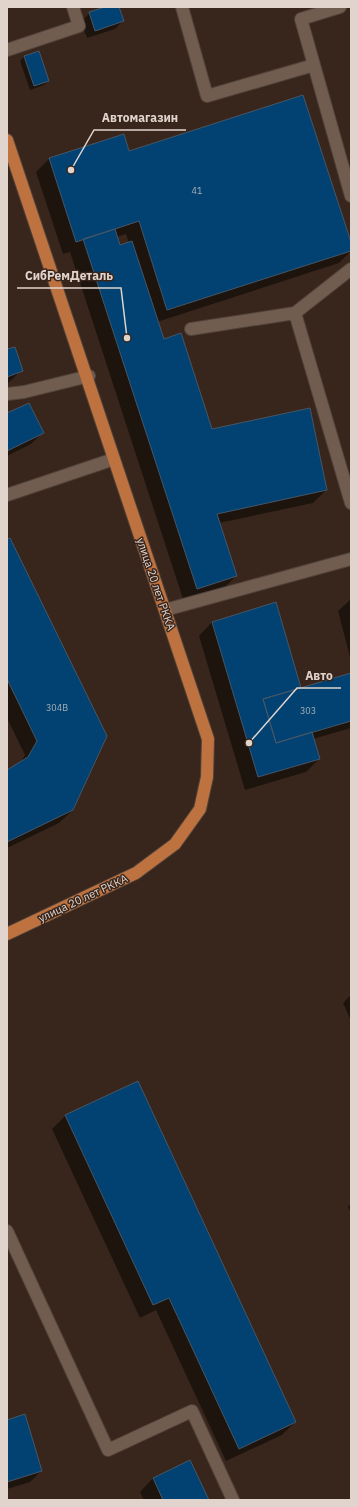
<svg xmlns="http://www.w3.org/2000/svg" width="358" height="1507" font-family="'IBM Plex Sans',sans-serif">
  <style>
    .shadow { fill: #0007; fill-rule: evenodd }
    .building { fill: #014272; stroke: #465666 }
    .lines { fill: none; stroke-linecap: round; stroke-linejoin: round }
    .minor-casing { stroke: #51423a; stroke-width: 14 }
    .major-casing { stroke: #51423a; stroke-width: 14 }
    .minor { stroke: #715c50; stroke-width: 12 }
    .major { stroke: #bd723f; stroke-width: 12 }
    .labels { text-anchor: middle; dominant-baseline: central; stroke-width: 3; stroke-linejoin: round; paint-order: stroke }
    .number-label { font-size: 9px; fill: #a9b0b6 }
    .street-label { font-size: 11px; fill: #e1d4cd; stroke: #38261c }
    .leader { fill: none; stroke: #e1d4cd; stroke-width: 1.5 }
    .callout-dot { fill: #e1d4cd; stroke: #38261c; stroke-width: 1.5 }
    .callout-label { font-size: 12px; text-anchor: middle; font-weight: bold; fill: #e1d4cd; stroke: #38261c; stroke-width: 3; stroke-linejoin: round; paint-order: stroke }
  </style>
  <rect width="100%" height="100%" fill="#38261c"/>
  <!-- shadow -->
  <path class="shadow" d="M108 7H118L123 21 115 29 87 38 81 21 90 13Z
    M39 52 48 81 44 85 30 90 20 61 24 57Z
    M129 152 351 246V251L339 263 157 322 163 340 212 430 309 409 326 490 313 503 219 523 236 576 223 589 184 602 70 252 63 254 36 172 49 159ZM126 234 129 243 119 246 117 237Z
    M7 351 22 370 7 384Z
    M7 415 43 432 31 444 7 456Z
    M7 540 73 810 59 823 7 848V771L20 763 25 755 7 718Z
    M351 599V661L338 611Z
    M212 622 300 689 351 675V728L313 739 319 759 306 772 245 790 199 636Z
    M351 995V1021L343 1003Z
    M65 1116 295 1422 282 1435 226 1461 156 1310 140 1318 52 1129Z
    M351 1203V1213L348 1207Z
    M7 1421 41 1471 30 1482 7 1489Z
    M153 1478 208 1500H144L140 1492Z"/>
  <!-- building -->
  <path class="building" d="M105 7H119L124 21 95 31 89 12Z
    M39 51 49 81 34 86 24 56Z
    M303 95 351 242V251L167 310 139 221 76 242 49 158 124 134 129 151Z
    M115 229 120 245 132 241 164 339 181 333 212 429 310 408 327 490 217 514 237 576 197 589 83 239Z
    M15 347 23 371 7 377V349Z
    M29 403 44 433 7 451V413Z
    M10 538 107 736 73 810 7 842V770L28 757 37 741 7 679V539Z
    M276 602 301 688 263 699 276 743 312 732 320 759 258 777 212 622Z
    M351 673V721L276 743 263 699Z
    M138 1081 296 1422 239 1449 169 1298 153 1305 65 1115Z
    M25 1414 42 1471 7 1482V1420Z
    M190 1460 209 1500H163L153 1478Z"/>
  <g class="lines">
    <!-- minor casing -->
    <g class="minor-casing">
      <path id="minor" d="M182 7 207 96 314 65
        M340 7 301 19 351 196
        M7 50 79 26 73 7
        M295 313 351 269
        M191 329 295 313 351 503
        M7 394 24 392 89 376
        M7 495 114 459
        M165 610 351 559
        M7 1231 108 1450 192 1411 233 1500"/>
    </g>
    <!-- major casing -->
    <g class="major-casing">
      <path id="major" d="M7 140 208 739 207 777 200 809 175 844 136 873 7 934"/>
    </g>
    <!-- minor -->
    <use href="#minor" class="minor"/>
    <!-- major -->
    <use href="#major" class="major"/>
  </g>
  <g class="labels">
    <!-- number labels -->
    <g class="number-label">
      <text x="197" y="190">41</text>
      <text x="57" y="707">304В</text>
      <text x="308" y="710">303</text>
    </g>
    <!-- street labels -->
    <g class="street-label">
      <text transform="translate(156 584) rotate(71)">улица 20 лет РККА</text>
      <text transform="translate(83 898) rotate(-25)">улица 20 лет РККА</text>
    </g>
  </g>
  <!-- callouts -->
  <path class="leader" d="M71 170L94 130H186M127 338L121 288H17M249 743L297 688H341"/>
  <g class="callout-dot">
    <circle cx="71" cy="170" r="4"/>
    <circle cx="127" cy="338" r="4"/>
    <circle cx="249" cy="743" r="4"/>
  </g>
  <g class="callout-label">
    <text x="140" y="122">Автомагазин</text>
    <text x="69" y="280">СибРемДеталь</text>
    <text x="319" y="680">Авто</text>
  </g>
  <!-- border -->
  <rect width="358" height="1507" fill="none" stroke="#e1d4cd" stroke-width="16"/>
</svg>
